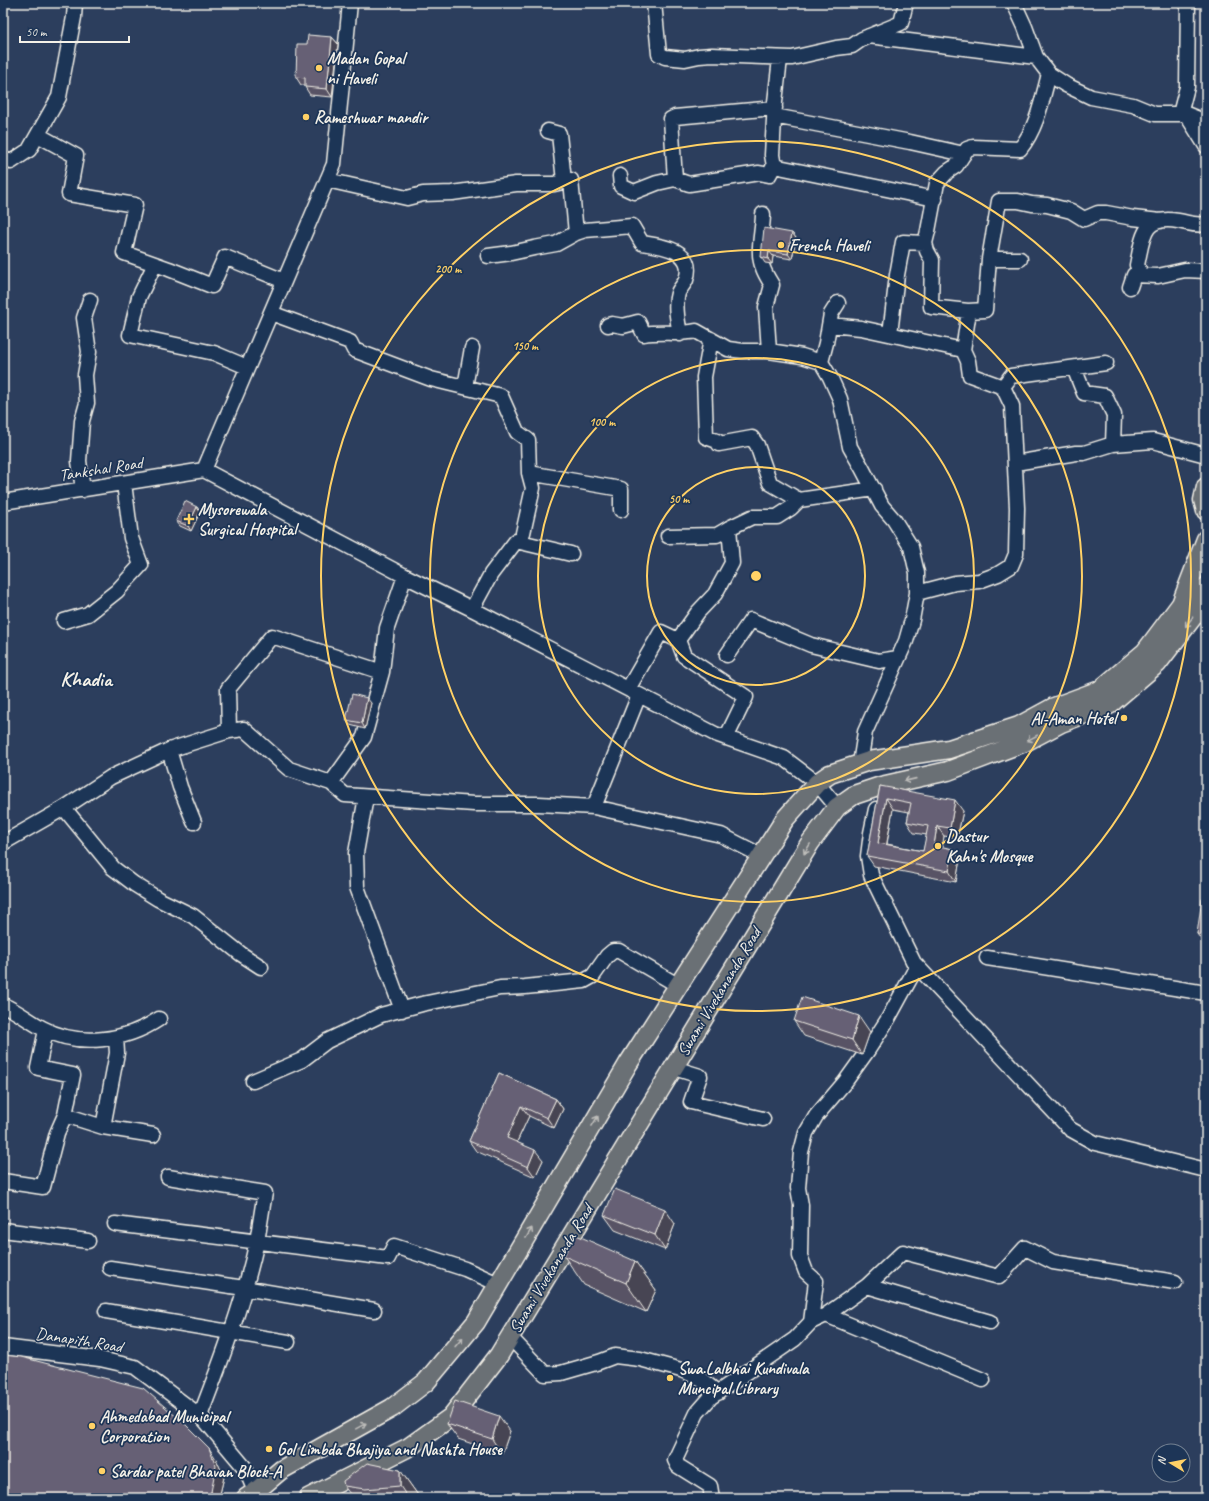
<svg xmlns="http://www.w3.org/2000/svg" width="1209" height="1501" font-family="Caveat,sans-serif">
  <style>
    .lines { fill: none; stroke-linecap: round; stroke-linejoin: round }
    .minor-casing { stroke: #f4f1e8; stroke-width: 17 }
    .major-casing { stroke: #f4f1e8; stroke-width: 21 }
    .minor { stroke: #1d3557; stroke-width: 14 }
    .major { stroke: #6b6f75; stroke-width: 18 }
    .wall { fill: #585365; stroke: #f4f1e8; fill-rule: evenodd }
    .shaded-wall { fill: #474452; stroke: #f4f1e8 }
    .building { fill: #666175; stroke: #f4f1e8; fill-rule: evenodd }
    .oneway { stroke: #bdbdba }
    .ring { fill: none; stroke: #ffd166; stroke-width: 2 }
    .poi-dot { fill: #ffd166; stroke: #1d3557; stroke-width: 1.5 }
    .labels { text-anchor: middle; dominant-baseline: central; stroke-width: 3.5; stroke-linejoin: round; paint-order: stroke }
    .poi-label { font-size: 17px; font-weight: bold; fill: #f4f1e8; stroke: #1d3557; text-anchor: start }
    .street-label { font-size: 17px; fill: #f4f1e8; stroke: #1d3557 }
    .district-label { font-size: 21px; font-weight: bold; fill: #f4f1e8; stroke: #1d3557 }
    .centre { fill: #ffd166; stroke: #1d3557; stroke-width: 2 }
    .ring-label { font-size: 12px; text-anchor: middle; font-weight: bold; fill: #ffd166; stroke: #1d3557; stroke-width: 3.5; stroke-linejoin: round; paint-order: stroke }
  </style>
  <rect width="100%" height="100%" fill="#2c3e5d"/>
  <filter id="ink" filterUnits="userSpaceOnUse"><feTurbulence type="fractalNoise" baseFrequency=".025" numOctaves="2"/><feDisplacementMap in="SourceGraphic" scale="8" xChannelSelector="R" yChannelSelector="G"/><feConvolveMatrix kernelMatrix="1 2 1 2 8 2 1 2 1" color-interpolation-filters="sRGB"/></filter>
  <g filter="url(#ink)">
    <g class="lines">
      <!-- minor casing -->
      <g class="minor-casing">
        <path id="minor" d="M654 3 659 54 665 57 685 59 699 56 712 55 792 58 836 48 852 46 862 39 901 23 906 3
          M1014 3 1025 27 1036 57 1049 74 1066 85 1091 97 1133 105 1155 114H1186L1206 122
          M869 36 1036 57
          M1180 114 1187 87 1188 3
          M1186 114 1206 146
          M774 116 910 142 964 154
          M548 131 559 134 564 181
          M38 135 76 156 69 194 135 205 124 253 169 269 212 286 225 257 284 281
          M3 159 11 162 29 150 59 97 74 17 75 3
          M774 166 772 155 775 102 780 59
          M620 176 621 186 634 192 657 183 675 179 689 184 759 173 769 175 774 166 935 199
          M675 179 671 119 675 117 775 108
          M327 180 407 198 423 194 452 193 516 184H554L571 180 576 233
          M763 214C763 231 756 252 763 268 765 274 769 280 772 285L766 307 769 351
          M488 256 511 253 534 248 556 244 576 233 585 230 632 226 642 243C663 246 696 250 686 280 684 285 679 289 678 293 674 306 678 322 680 334
          M989 259 999 201H1018L1032 204 1047 205 1071 211 1084 219 1098 213H1106L1133 218 1160 221
          M1020 259H989L985 310 968 311 931 307 932 260 927 251 925 243 928 231 937 183 947 172 956 166 967 149 973 147 1020 149C1037 128 1042 100 1049 74
          M155 264 139 297 130 335 214 353 247 367
          M1141 274 1137 265C1143 238 1142 215 1178 221 1190 223 1194 226 1206 224
          M1130 287 1134 275 1158 276 1185 270 1206 271
          M838 303 831 314 826 343 821 362 830 377 840 399 850 447 862 468 882 506 894 520 911 547 917 573V593L912 620 906 641 865 732 860 764
          M271 313 350 342 354 350 431 379 501 396 517 432 528 440 529 473 533 488 523 533
          M608 325 612 324 623 326 638 322 644 334C661 331 679 335 696 331L728 349 743 351H769L802 356 821 362
          M830 325 861 328 963 350 968 361 970 375 1003 387
          M890 334 897 275 903 242 925 243
          M711 339 704 377 706 437 717 441 719 444 752 438 757 445 770 483 799 500
          M963 350 969 311
          M1074 368 1084 393 1105 396 1114 415 1113 444 1153 441 1206 455
          M465 387 472 348
          M1015 463 1076 453H1084L1113 444
          M204 470 405 576 472 609 715 734 784 758 817 783 837 807
          M204 470 334 164 350 3
          M529 473 621 489V510
          M83 490 79 461 82 421 87 403 85 375 89 352 84 318 90 300
          M3 502 204 470
          M668 536 717 535 729 528 752 517H777L791 508 799 500 874 489
          M917 593 955 583 979 581 998 574 1011 566 1016 554 1017 508 1012 406 1003 387 1011 376 1106 363
          M472 609 491 574 516 541 571 554
          M64 621 88 614 117 591 141 565 131 538 124 483
          M678 640 698 612 715 594 732 563 729 528
          M727 655 751 620 811 645 879 661 898 658
          M628 689 661 632 678 640 684 656 746 697 726 738
          M229 731 228 689 272 636 382 672
          M169 750 180 787 194 822
          M331 783 345 795 474 804H539L594 807 721 835 762 856
          M366 797 356 853 357 887 402 1010
          M594 807 639 695
          M64 808 113 868 134 884 158 899 193 916 241 954 261 967
          M876 809 871 833 868 856 871 875 914 963 917 966 1070 1129 1095 1143 1206 1170
          M3 843 64 808 111 777 169 750 229 731 244 729 289 769 331 783 364 737 382 672 387 628 405 576
          M987 958 1206 993
          M3 1005C17 1011 29 1021 42 1028 79 1048 126 1041 159 1019
          M46 1030 38 1068 73 1075 65 1115 103 1127 153 1135
          M674 1068 700 1076 691 1102 763 1119
          M253 1081 302 1060 327 1041 381 1015 422 1004 500 988 525 987 584 981 593 976 607 956 613 951H619L679 986
          M103 1127 117 1053 116 1037
          M168 1177 265 1193C262 1209 260 1225 257 1241 244 1301 222 1359 200 1416
          M3 1181 43 1187 57 1133 65 1115
          M115 1224 388 1258 394 1246 465 1269 498 1284
          M3 1230 88 1241
          M110 1268 244 1288 374 1310
          M867 1286 990 1322
          M106 1311 288 1342
          M826 1315 983 1380
          M811 1322 816 1281 806 1272 800 1256 801 1205 798 1188 801 1152 806 1133 816 1116 845 1082 868 1050 888 1019 917 966
          M510 1337 545 1374 561 1373 599 1362 615 1356 640 1359 681 1370 698 1377 718 1393
          M3 1347 100 1359 135 1367 203 1418 245 1468 258 1498
          M712 1498 710 1486 678 1466 675 1460 697 1413 711 1397 795 1339 811 1322 826 1315 867 1286 903 1252 999 1277 1025 1248 1053 1262 1175 1282"/>
      </g>
      <!-- major casing -->
      <g class="major-casing">
        <path id="major" d="M1206 487 1203 500 1206 511
          M246 1498 255 1492 281 1470 392 1408 426 1382 476 1322 628 1064 785 819 817 783 830 774 869 761 949 749 1019 726 1054 707 1100 690 1145 652 1181 604 1206 539
          M308 1498 409 1447 451 1417 499 1355 810 843 837 807 854 795 881 786 948 771 1025 742 1061 723 1109 705 1157 664 1196 613 1206 587"/>
      </g>
      <!-- minor -->
      <use href="#minor" class="minor"/>
      <!-- major -->
      <use href="#major" class="major"/>
    </g>
    <!-- wall -->
    <path class="wall" d="M332 37 338 44 332 97 310 95 305 87V85H301L296 77 307 44Z
      M792 233 796 238 792 259 773 256 772 264 765 263 761 257Z
      M197 507 200 512 191 531 180 526 176 521Z
      M371 703 365 729 350 725 346 720Z
      M880 786 963 811 957 838 944 836 942 847 953 849 960 859 956 882 874 866 867 856ZM893 809 909 812 907 822 914 833 927 835 923 851 887 844Z
      M1206 899V946L1197 934Z
      M794 1021 870 1032 862 1055 804 1036Z
      M499 1073 556 1099 563 1109 554 1128 529 1116 517 1142 543 1160 535 1177 476 1151 469 1141Z
      M604 1215 675 1224 665 1250 615 1230Z
      M564 1256 635 1261 656 1290 646 1312 584 1285Z
      M447 1424 510 1431 502 1454 458 1439Z
      M216 1459 224 1477 219 1498H3Z
      M400 1470 420 1498H353L344 1486Z"/>
    <!-- shaded-wall -->
    <path class="shaded-wall" d="M332 37 338 44 332 97 327 89Z
      M792 233 796 238 792 259 788 254Z
      M769 251 773 256 772 264 768 259Z
      M197 507 200 512 191 531 188 526Z
      M367 698 371 703 365 729 362 723Z
      M886 798 893 809 885 853 878 843Z
      M955 800 963 811 957 838 950 828Z
      M937 826 944 836 941 856 934 845Z
      M953 849 960 859 956 882 949 871Z
      M859 1016 870 1032 862 1055 852 1040Z
      M556 1099 563 1109 554 1128 547 1118Z
      M521 1106 529 1116 514 1148 507 1138Z
      M535 1150 543 1160 535 1177 528 1167Z
      M665 1209 675 1224 665 1250 655 1235Z
      M635 1261 656 1290 646 1312 626 1283Z
      M499 1416 510 1431 502 1454 492 1439Z
      M209 1448 216 1459 224 1477 219 1498H215L211 1492Z
      M400 1470 420 1498H408L400 1486Z"/>
    <!-- building -->
    <path class="building" d="M308 35 332 37 327 89 305 87V78L296 77 297 44H307Z
      M764 228 792 233 788 254 769 251 768 259 761 257Z
      M185 501 197 507 188 526 176 521Z
      M352 694 367 698 362 723 346 720Z
      M880 786 955 800 950 828 937 826 934 845 953 849 949 871 867 856ZM886 798 911 803 907 822 928 826 923 851 878 843Z
      M1202 899H1206V935L1197 934Z
      M802 997 859 1016 852 1040 794 1021Z
      M499 1073 556 1099 547 1118 521 1106 507 1138 535 1150 528 1167 469 1141Z
      M615 1189 665 1209 655 1235 604 1215Z
      M574 1234 635 1261 626 1283 564 1256Z
      M3 1355 21 1357 143 1388 186 1425 209 1448 216 1466 211 1492 204 1498H3Z
      M455 1401 499 1416 492 1439 447 1424Z
      M367 1463 400 1470V1486L365 1489 344 1486 343 1481Z"/>
    <!-- one-way arrows -->
    <defs><path id="oneway-shaft" d="M-6 0H5M1.5-3L5.5 0L1.5 3" fill="none" stroke-width="1.6" stroke-linecap="round" stroke-linejoin="round"/></defs>
    <g class="oneway">
      <use href="#oneway-shaft" transform="translate(1189 622) rotate(127)"/>
      <use href="#oneway-shaft" transform="translate(1032 738) rotate(152)"/>
      <use href="#oneway-shaft" transform="translate(910 780) rotate(167)"/>
      <use href="#oneway-shaft" transform="translate(807 849) rotate(122)"/>
      <use href="#oneway-shaft" transform="translate(595 1121) rotate(-59)"/>
      <use href="#oneway-shaft" transform="translate(529 1233) rotate(-59)"/>
      <use href="#oneway-shaft" transform="translate(459 1342) rotate(-50)"/>
      <use href="#oneway-shaft" transform="translate(361 1426) rotate(-29)"/>
    </g>
  </g>
  <!-- distance rings -->
  <g class="ring">
    <circle cx="756" cy="576" r="109"/>
    <circle cx="756" cy="576" r="218"/>
    <circle cx="756" cy="576" r="326"/>
    <circle cx="756" cy="576" r="435"/>
  </g>
  <!-- markers -->
  <g class="poi-dot">
    <circle cx="319" cy="68" r="4"/>
    <circle cx="306" cy="117" r="4"/>
    <circle cx="781" cy="245" r="4"/>
    <path d="M187 513h4v4h4v4h-4v4h-4v-4h-4v-4h4z"/>
    <circle cx="1124" cy="718" r="4"/>
    <circle cx="938" cy="846" r="4"/>
    <circle cx="670" cy="1378" r="4"/>
    <circle cx="92" cy="1426" r="4"/>
    <circle cx="269" cy="1449" r="4"/>
    <circle cx="102" cy="1471" r="4"/>
  </g>
  <g class="labels">
    <!-- poi labels -->
    <g class="poi-label">
      <text x="327" y="58">Madan Gopal<tspan x="327" dy="20">ni Haveli</tspan></text>
      <text x="314" y="117">Rameshwar mandir</text>
      <text x="789" y="245">French Haveli</text>
      <text x="198" y="509">Mysorewala<tspan x="198" dy="20">Surgical Hospital</tspan></text>
      <text x="1116" y="718" text-anchor="end">Al-Aman Hotel</text>
      <text x="946" y="836">Dastur<tspan x="946" dy="20">Kahn's Mosque</tspan></text>
      <text x="678" y="1368">Swa.Lalbhai Kundivala<tspan x="678" dy="20">Muncipal Library</tspan></text>
      <text x="100" y="1416">Ahmedabad Municipal<tspan x="100" dy="20">Corporation</tspan></text>
      <text x="277" y="1449">Gol Limbda Bhajiya and Nashta House</text>
      <text x="110" y="1471">Sardar patel Bhavan Block-A</text>
    </g>
    <!-- street labels -->
    <g class="street-label">
      <text transform="translate(101 469) rotate(-9)">Tankshal Road</text>
      <text transform="translate(719 992) rotate(-59)">Swami Vivekananda Road</text>
      <text transform="translate(551 1269) rotate(-59)">Swami Vivekananda Road</text>
      <text transform="translate(79 1340) rotate(9)">Danapith Road</text>
    </g>
    <!-- district labels -->
    <g class="district-label">
      <text x="86" y="679">Khadia</text>
    </g>
  </g>
  <circle cx="756" cy="576" r="6" class="centre"/>
  <g class="ring-label">
    <text x="448" y="273">200 m</text>
    <text x="525" y="350">150 m</text>
    <text x="602" y="426">100 m</text>
    <text x="679" y="503">50 m</text>
  </g>
  <!-- margin -->
  <rect width="1209" height="1501" fill="none" stroke="#1d3557" stroke-width="16"/>
  <rect x="8" y="8" width="1193" height="1485" fill="none" stroke="#f4f1e8" stroke-width="1.5" filter="url(#ink)"/>
  <!-- north arrow -->
  <g transform="translate(1171 1463) rotate(280)"><circle r="19" fill="#1d3557" stroke="#738091"/>
  <path d="M0-3L7 15L0 10L-7 15Z" fill="#ffd166"/>
  <text y="-6" font-size="11" font-weight="bold" text-anchor="middle" fill="#f4f1e8">N</text>
  </g>
  <!-- scale -->
  <path d="M20 36v6h109v-6" fill="none" stroke="#f4f1e8" stroke-width="2"/>
  <text x="26" y="36" font-size="12" fill="#f4f1e8" stroke="#1d3557" stroke-width="3" paint-order="stroke">50 m</text>
</svg>
